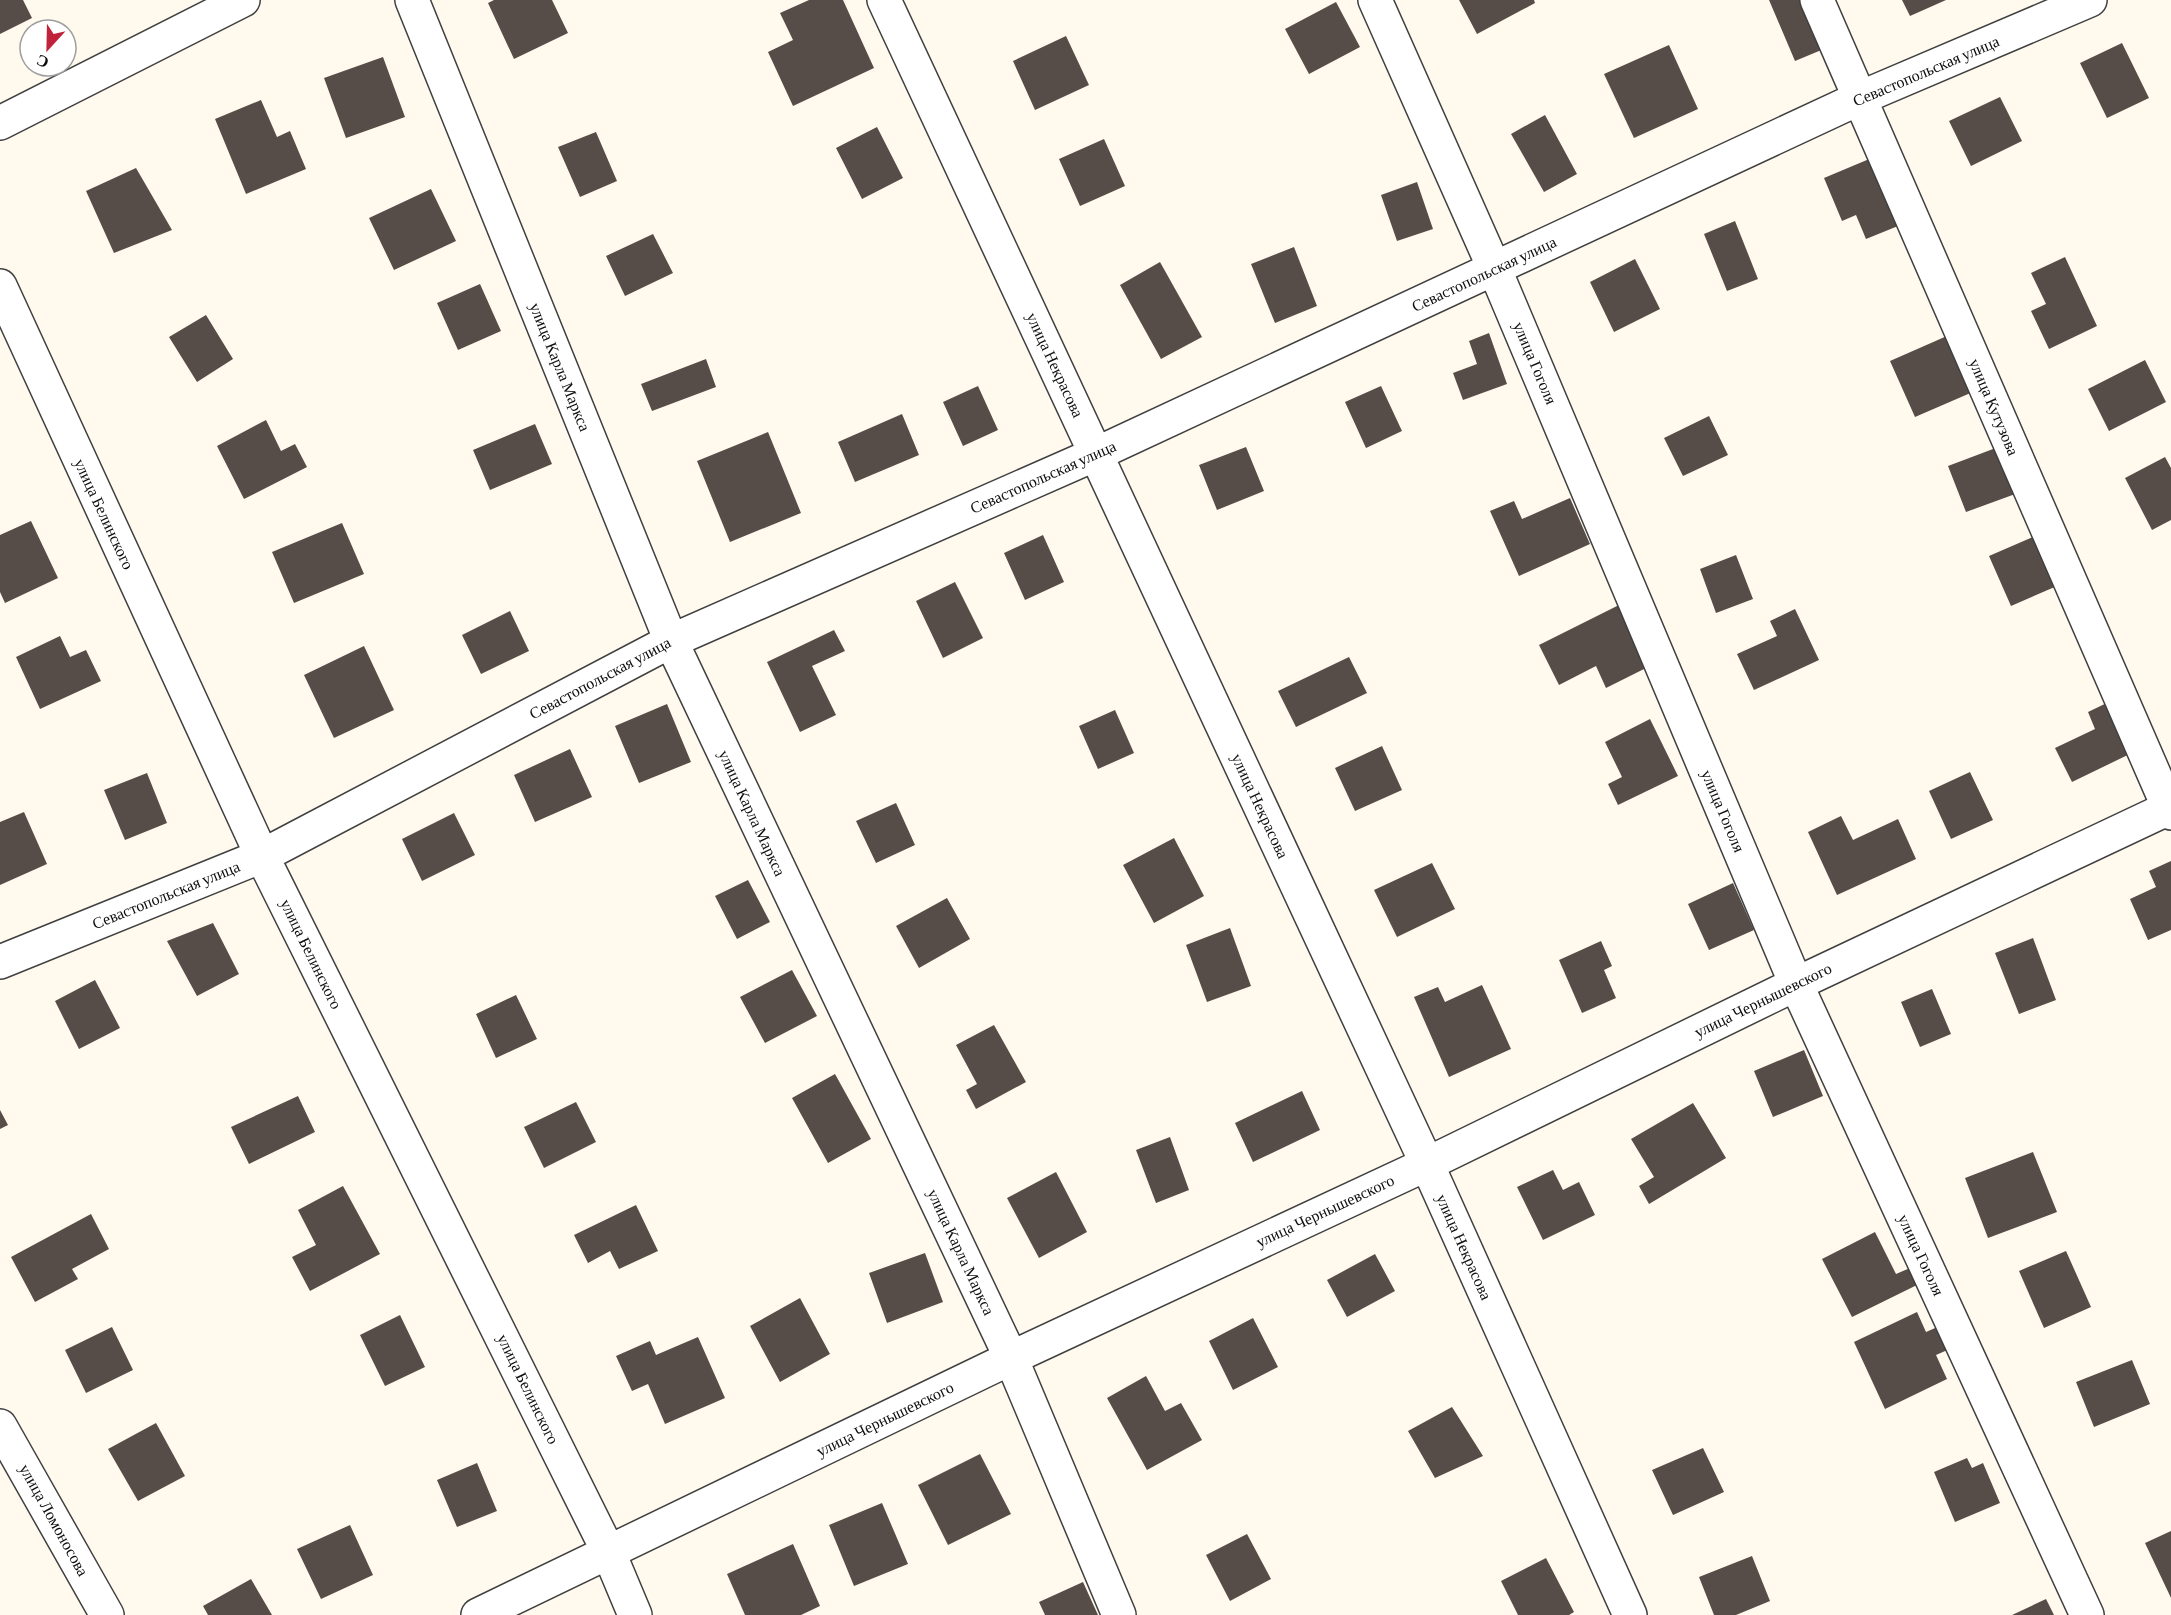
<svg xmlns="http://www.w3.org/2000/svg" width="2171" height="1615" font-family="'Crimson Pro',serif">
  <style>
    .building { fill: #564d49 }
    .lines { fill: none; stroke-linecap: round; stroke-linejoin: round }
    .minor-casing { stroke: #404040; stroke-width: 36 }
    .minor { stroke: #fff; stroke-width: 33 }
    .labels { text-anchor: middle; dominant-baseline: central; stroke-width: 6; stroke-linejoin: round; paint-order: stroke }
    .street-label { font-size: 16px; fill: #0d0d0d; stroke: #fff }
  </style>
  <rect width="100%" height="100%" fill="#fffaed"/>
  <!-- building -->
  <path class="building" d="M0 0H23L32 18 0 34Z
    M494 0H552L568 33 514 59 488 3Z
    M809 0H843L874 68 793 106 768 52 793 40 780 13Z
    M1459 0H1534L1535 3 1477 34Z
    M1769 0H1811L1831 46 1795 61Z
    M1902 0H1946L1910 16Z
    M1336 2 1360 47 1309 74 1285 29Z
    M1066 36 1089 85 1035 110 1013 61Z
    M2122 43 2149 98 2107 118 2080 63Z
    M1669 45 1698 109 1634 138 1604 74Z
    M383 57 405 117 346 138 324 78Z
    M2000 97 2022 141 1971 166 1949 121Z
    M261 100 277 137 290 131 306 169 246 194 215 119Z
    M1545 115 1577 174 1544 192 1511 134Z
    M877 127 903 178 862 199 836 148Z
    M596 132 617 181 580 197 558 147Z
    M1104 139 1125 186 1080 206 1059 159Z
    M1874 157 1903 224 1866 239 1856 215 1842 221 1824 178Z
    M136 168 172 230 114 253 86 191Z
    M1417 182 1433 229 1397 241 1381 195Z
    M431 189 456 241 394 270 369 218Z
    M1735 221 1758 279 1727 291 1704 234Z
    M653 234 673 273 625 296 606 256Z
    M1294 247 1317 306 1275 323 1251 264Z
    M2065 257 2097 326 2049 349 2031 311 2046 304 2031 273Z
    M1635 259 1660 309 1614 332 1590 282Z
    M1160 262 1202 337 1161 359 1120 285Z
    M480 284 501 331 458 350 437 303Z
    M206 315 233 359 197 382 169 337Z
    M1956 332 1982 388 1915 417 1890 361Z
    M1489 333 1507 384 1463 400 1453 373 1477 364 1469 341Z
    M706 359 716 387 652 411 641 384Z
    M2145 360 2166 402 2109 431 2088 389Z
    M978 386 998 430 963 446 943 402Z
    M1381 386 1402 431 1366 448 1345 402Z
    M902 414 919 455 855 482 838 442Z
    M1709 416 1728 455 1683 476 1664 438Z
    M266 420 281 451 295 444 307 467 244 499 217 446Z
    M535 424 552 464 490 490 473 450Z
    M768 432 801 513 730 542 697 461Z
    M2001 446 2018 493 1966 512 1948 466Z
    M1246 447 1264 491 1217 510 1199 465Z
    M2165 457 2171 468V520L2152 530 2125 478Z
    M1570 498 1590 544 1519 576 1490 511 1514 501 1522 519Z
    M31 521 58 578 5 603 0 592V535Z
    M342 523 364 574 294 603 272 552Z
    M1043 535 1064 582 1025 600 1004 553Z
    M2035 536 2057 586 2011 606 1989 556Z
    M1736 555 1753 599 1716 613 1700 569Z
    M955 582 983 638 943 658 916 601Z
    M1619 605 1650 666 1606 688 1596 666 1559 685 1539 645Z
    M1795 609 1819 660 1754 690 1737 654 1777 636 1770 621Z
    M510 611 529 651 481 674 462 635Z
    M834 630 845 651 812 666 836 715 800 732 767 662Z
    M60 636 70 657 86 650 101 681 40 709 16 657Z
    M364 646 394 710 334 738 304 675Z
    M1349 657 1367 693 1296 727 1278 691Z
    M2113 700 2138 750 2072 782 2055 748 2095 729 2088 712Z
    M667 704 691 762 639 783 615 726Z
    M1115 710 1134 753 1098 769 1079 726Z
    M1650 719 1678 776 1618 805 1608 784 1622 777 1605 742Z
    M1382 746 1402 790 1355 811 1335 768Z
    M570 749 592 797 535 822 514 775Z
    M1970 772 1993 820 1951 839 1929 791Z
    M147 773 167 823 125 840 104 790Z
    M896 803 915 845 876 863 856 821Z
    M24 812 47 864 0 885V822Z
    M454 813 475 855 422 881 402 839Z
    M1841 816 1853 840 1898 819 1916 859 1837 895 1808 832Z
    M1174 838 1204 896 1154 923 1123 865Z
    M2171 861V930L2148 940 2130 899 2156 887 2149 871Z
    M1432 863 1455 909 1397 937 1374 890Z
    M748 880 770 922 737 939 715 896Z
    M1733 883 1754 930 1709 950 1688 904Z
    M947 898 970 939 919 968 896 926Z
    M213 923 239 974 197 996 167 941Z
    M1230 928 1251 986 1207 1002 1186 945Z
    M2033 938 2056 1000 2019 1014 1995 953Z
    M1601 941 1612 966 1604 970 1616 998 1582 1013 1559 960Z
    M792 970 817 1016 765 1043 740 997Z
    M95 980 120 1028 79 1049 55 1001Z
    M1482 985 1511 1049 1449 1077 1414 997 1438 987 1445 1002Z
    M1932 989 1951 1034 1920 1047 1901 1002Z
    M516 995 537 1039 496 1058 476 1014Z
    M994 1025 1026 1082 976 1109 966 1090 977 1084 956 1045Z
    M1804 1050 1823 1096 1773 1117 1754 1071Z
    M835 1074 871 1139 828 1163 792 1098Z
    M1302 1091 1320 1130 1253 1162 1235 1123Z
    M298 1096 315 1132 249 1164 231 1127Z
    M576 1102 596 1142 544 1168 524 1127Z
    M1693 1103 1726 1158 1649 1204 1639 1186 1654 1177 1631 1139Z
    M0 1110 8 1125 0 1129Z
    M1170 1137 1189 1190 1156 1203 1136 1150Z
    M2033 1152 2057 1212 1988 1238 1965 1178Z
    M1553 1170 1563 1190 1579 1182 1595 1215 1543 1240 1517 1187Z
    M1056 1172 1087 1232 1039 1258 1007 1198Z
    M343 1186 380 1254 310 1291 292 1257 316 1245 298 1210Z
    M636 1205 658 1251 619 1269 610 1251 588 1263 574 1235Z
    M91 1214 109 1249 72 1269 78 1279 35 1302 11 1257Z
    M1875 1232 1896 1274 1910 1268 1919 1284 1852 1317 1822 1259Z
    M2066 1251 2091 1307 2044 1328 2019 1271Z
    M925 1253 943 1302 887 1323 869 1273Z
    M1375 1254 1395 1291 1347 1317 1327 1280Z
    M800 1298 830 1354 780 1382 750 1326Z
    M1917 1312 1926 1332 1942 1325 1952 1348 1936 1355 1947 1379 1885 1409 1854 1342Z
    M400 1315 425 1367 385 1386 360 1335Z
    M1253 1318 1278 1367 1233 1390 1209 1341Z
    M112 1327 133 1370 86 1393 65 1350Z
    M698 1337 725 1398 665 1424 648 1384 632 1391 616 1356 650 1341 656 1355Z
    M2132 1360 2150 1404 2094 1427 2076 1382Z
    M1146 1376 1165 1411 1181 1403 1202 1440 1147 1470 1107 1398Z
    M1452 1407 1483 1456 1435 1478 1408 1431Z
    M156 1423 185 1476 138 1501 108 1449Z
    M1703 1448 1724 1492 1673 1515 1652 1470Z
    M980 1454 1011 1514 948 1545 918 1485Z
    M1967 1458 1972 1468 1983 1463 2000 1503 1955 1522 1934 1472Z
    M477 1463 497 1511 457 1527 437 1480Z
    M882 1503 908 1564 854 1586 829 1525Z
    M350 1525 373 1575 321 1599 297 1549Z
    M2171 1531V1598L2145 1543Z
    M1247 1534 1271 1579 1230 1601 1206 1555Z
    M793 1544 820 1606 801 1615H745L727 1574Z
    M1752 1556 1770 1601 1736 1615H1714L1699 1577Z
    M1546 1558 1574 1612 1569 1615H1518L1501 1581Z
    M251 1579 272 1615H208L203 1606Z
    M1083 1582 1098 1615H1045L1039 1602Z
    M2046 1599 2054 1615H2012Z"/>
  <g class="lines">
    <!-- minor casing -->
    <g class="minor-casing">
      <path id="minor" d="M412 0 671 641 1011 1358 1119 1615
        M884 0 1427 1164 1630 1615
        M1375 0 1495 270 1796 984 2087 1615
        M1817 0 2171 813
        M0 123 243 0
        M0 286 262 856 609 1553 635 1615
        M0 962 262 856 671 641 1096 454 1860 98 2090 0
        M0 1426 107 1615
        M478 1615 1011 1358 1427 1164 1796 984 2171 807"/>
    </g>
    <!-- minor -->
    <use href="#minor" class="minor"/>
  </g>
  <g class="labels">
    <!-- street labels -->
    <g class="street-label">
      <text transform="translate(1926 71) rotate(-23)">Севастопольская улица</text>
      <text transform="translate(1484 274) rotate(-25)">Севастопольская улица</text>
      <text transform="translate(1535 363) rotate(67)">улица Гоголя</text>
      <text transform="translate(1055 365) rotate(65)">улица Некрасова</text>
      <text transform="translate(560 367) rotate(68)">улица Карла Маркса</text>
      <text transform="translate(1994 407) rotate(67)">улица Кутузова</text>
      <text transform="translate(1043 477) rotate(-24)">Севастопольская улица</text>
      <text transform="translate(104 514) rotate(65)">улица Белинского</text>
      <text transform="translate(600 678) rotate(-28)">Севастопольская улица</text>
      <text transform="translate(1260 806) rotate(65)">улица Некрасова</text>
      <text transform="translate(1723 811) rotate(67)">улица Гоголя</text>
      <text transform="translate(752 813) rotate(65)">улица Карла Маркса</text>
      <text transform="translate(166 895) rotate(-22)">Севастопольская улица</text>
      <text transform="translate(311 954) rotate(64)">улица Белинского</text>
      <text transform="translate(1763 1000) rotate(-26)">улица Чернышевского</text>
      <text transform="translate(1325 1211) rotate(-25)">улица Чернышевского</text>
      <text transform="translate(1464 1247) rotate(66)">улица Некрасова</text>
      <text transform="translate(961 1252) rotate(65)">улица Карла Маркса</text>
      <text transform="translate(1921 1255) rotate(65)">улица Гоголя</text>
      <text transform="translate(528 1389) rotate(64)">улица Белинского</text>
      <text transform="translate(885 1419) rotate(-26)">улица Чернышевского</text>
      <text transform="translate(54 1520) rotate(61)">улица Ломоносова</text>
    </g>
  </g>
  <!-- north arrow -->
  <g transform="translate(48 48) rotate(202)"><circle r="28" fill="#ffffff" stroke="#9e9e9e" stroke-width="1.5"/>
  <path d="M0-4.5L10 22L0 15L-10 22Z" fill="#c0223b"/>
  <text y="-9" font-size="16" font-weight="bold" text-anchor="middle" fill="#0d0d0d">С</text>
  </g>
</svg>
